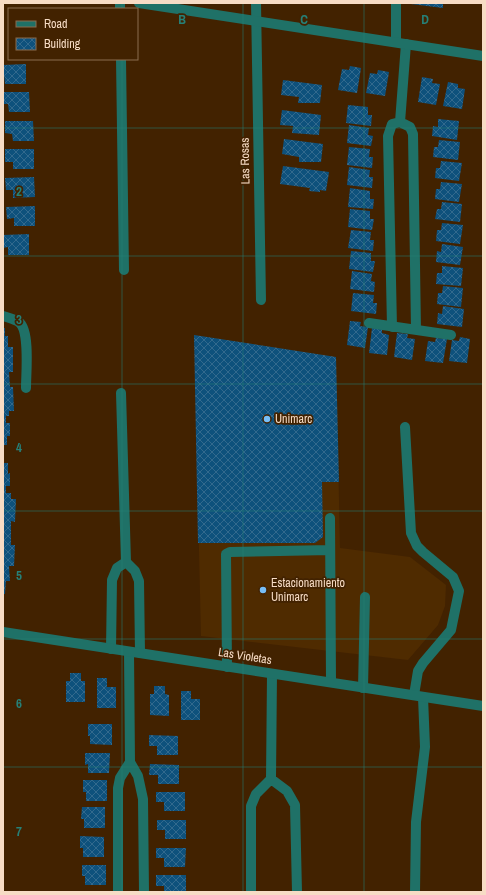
<svg xmlns="http://www.w3.org/2000/svg" width="486" height="895" font-family="'Archivo Narrow',sans-serif">
  <style>
    .built { fill: #4f2b00 }
    .building { fill: url(#building-cross-hatch) }
    .lines { fill: none; stroke-linecap: round; stroke-linejoin: round }
    .service { stroke: #1f7167; stroke-width: 10 }
    .minor { stroke: #1f7167; stroke-width: 10 }
    .tertiary { stroke: #1f7167; stroke-width: 10 }
    .grid { fill: none; stroke: #268077; stroke-width: 1; stroke-opacity: 0.55 }
    .poi-dot { fill: #78bff7; stroke: #422200; stroke-width: 1.5 }
    .labels { text-anchor: middle; dominant-baseline: central; stroke-width: 3.5; stroke-linejoin: round; paint-order: stroke }
    .street-label { font-size: 12px; fill: #f7dcc5; stroke: #422200 }
    .poi-label { font-size: 12px; fill: #f7dcc5; stroke: #422200; text-anchor: start }
    .grid-label { font-size: 13px; text-anchor: middle; font-weight: bold; fill: #268077; stroke: #422200; stroke-width: 3.5; stroke-linejoin: round; paint-order: stroke }
  </style>
  <defs>
    <pattern id="building-cross-hatch" width="8" height="8" patternUnits="userSpaceOnUse"><rect width="8" height="8" fill="#0e517c"/><path d="M0 0l8 8M0 8l8-8" fill="none" stroke="#32698d"/></pattern>
  </defs>
  <rect width="100%" height="100%" fill="#422200"/>
  <!-- built -->
  <path class="built" d="M194 335 336 357 340 548 410 557 446 585 445 606 438 625 408 660 201 636Z"/>
  <!-- building -->
  <path class="building" d="M411 3H443V8L411 4Z
    M26 64V84H5L3 65Z
    M350 66 361 68 357 93 338 90 342 69 349 70Z
    M378 70 389 72 385 96 366 93 370 73 377 74Z
    M422 77 433 79 432 83 440 84 436 105 418 102Z
    M283 80 322 85 320 103H298L299 97 281 95Z
    M448 82 458 84V88L465 89 462 109 443 106Z
    M3 92H29L30 112H9L8 104H3Z
    M348 105 368 107V115H372L371 126 346 123Z
    M282 110 321 115 319 135 292 133 293 126 280 125Z
    M438 119 459 121 457 140 432 136 433 126 438 127Z
    M5 121H33L34 141H13L12 134 5 133Z
    M349 125 369 128 368 135 373 136 371 146 347 143Z
    M284 139 323 144 321 162H299V157L282 154Z
    M439 140 460 142 458 160 433 157 434 147H438Z
    M349 147 370 149 369 157H373L372 168 347 165Z
    M5 149H34V169H13V162H5Z
    M441 161 462 163 459 181 435 178 436 168H440Z
    M283 166 329 172 326 191 320 190V192L309 191 310 188 280 184Z
    M349 167 370 170 369 177H373L372 188 347 185Z
    M34 177 35 197 13 198V190H6L5 178Z
    M441 182 462 184 459 202 435 199 436 189H440Z
    M350 188 370 191V199H374L373 209 348 207Z
    M442 202 462 204 460 222 435 219 437 209H441Z
    M35 206V226H14V218L7 219 6 207Z
    M350 209 370 211V219H374L372 230 348 227Z
    M442 223 463 225 460 244 436 241 437 230H441Z
    M351 230 371 232 370 240H374L373 251 348 248Z
    M29 234V255H8V247L3 248V235Z
    M442 244 463 247 460 265 436 262 437 251 441 252Z
    M351 251 371 253V261H375L373 272 349 269Z
    M442 266 463 268 461 286 436 284 437 273H442Z
    M352 271 372 274 371 281 375 282 374 292 350 289Z
    M443 286 463 288 461 307 437 304 438 293H442Z
    M353 293 374 295 373 303H377L376 314 351 311Z
    M443 306 464 309 462 327 437 324 438 313 442 314Z
    M350 321 361 322 360 326 368 327 365 348 347 345Z
    M3 328H5V336H8V347H13V372H9L10 387H13L14 411H9V416H6V423H10V436H7V445H3Z
    M372 328 382 329V333L389 335 387 355 369 353Z
    M397 333 408 334 407 338 415 339 412 360 394 357Z
    M194 335 336 357 339 482H322L323 537 315 543H198Z
    M460 337 470 339 467 363 449 361 452 340 459 341Z
    M436 338 447 339 443 363 425 361 428 341 435 342Z
    M3 463H8V474L10 473V486H6V493H11V499H16L15 522 11 521V545H15L14 566H9L10 581H6L5 594H3Z
    M70 673H81V681H85V702H66V681H70Z
    M97 678H107V687H116V708H97Z
    M154 686H165V694L169 695V716L150 715V694H154Z
    M181 691H191V699H200V720H181Z
    M88 724H112V745L90 744V736H88Z
    M149 735 178 736V755H157V746H149Z
    M85 753H110L109 773H88V764L85 765Z
    M150 764 179 765V784H158V775H149Z
    M83 780H107V801H86V792H83Z
    M156 792H185V811H164V802H156Z
    M82 807H105V828H84V819H81Z
    M157 820H186V839H165V830H157Z
    M80 836 104 837V857H83V848H80Z
    M156 848H186L185 867H164V858H156Z
    M82 865H106V885H85V876H82Z
    M156 875H186V892H164V886H156Z"/>
  <g class="lines">
    <!-- service -->
    <path class="service" d="M3 316C9 318 15 319 20 323 30 333 26 373 26 388
      M330 518 331 682
      M227 667 226 554 230 552 330 550
      M363 688 365 597"/>
    <!-- minor -->
    <path class="minor" d="M120 3V9
      M256 3 261 300
      M396 3V42
      M121 59 124 270
      M400 122 406 44
      M369 323 451 335
      M392 327 388 136 392 124 400 122 410 127 413 134 416 330
      M121 393 126 562 135 571 139 581 140 653
      M405 427 411 533 417 546 423 552 453 577 459 591 451 630 423 663 418 671 414 695
      M111 649 112 580 117 568 126 562
      M129 652 130 762 138 776 143 799 144 892
      M271 779 287 791 295 805 297 892
      M118 892V788L120 778 130 762
      M251 892V806L256 794 271 779 272 674
      M415 892 416 822 425 747 423 697"/>
    <!-- tertiary -->
    <path class="tertiary" d="M139 3 483 56
      M3 632 483 706"/>
  </g>
  <!-- grid -->
  <path class="grid" d="M122 3V9M243 3V892M364 3V892M122 59V892M3 128H483M3 256H483M3 384H483M3 511H483M3 639H483M3 767H483"/>
  <!-- markers -->
  <g class="poi-dot">
    <circle cx="267" cy="419" r="4"/>
    <circle cx="263" cy="590" r="4"/>
  </g>
  <g class="labels">
    <!-- street labels -->
    <g class="street-label">
      <text transform="translate(245 161) rotate(-91)">Las Rosas</text>
      <text transform="translate(245 656) rotate(9)">Las Violetas</text>
    </g>
    <!-- poi labels -->
    <g class="poi-label">
      <text x="275" y="419">Unimarc</text>
      <text x="271" y="583">Estacionamiento<tspan x="271" dy="14">Unimarc</tspan></text>
    </g>
  </g>
  <g class="grid-label">
    <text x="182" y="24">B</text>
    <text x="304" y="24">C</text>
    <text x="425" y="24">D</text>
    <text x="19" y="196">2</text>
    <text x="19" y="324">3</text>
    <text x="19" y="452">4</text>
    <text x="19" y="580">5</text>
    <text x="19" y="708">6</text>
    <text x="19" y="836">7</text>
  </g>
  <!-- border -->
  <rect width="486" height="895" fill="none" stroke="#f7dcc5" stroke-width="8"/>
  <!-- legend -->
  <rect x="8" y="8" width="130" height="52" fill="#422200" stroke="#8a6c4f"/>
  <rect x="16" y="21" width="20" height="6" fill="#1f7167" stroke="#8a6c4f"/>
  <text x="44" y="28" font-size="12" fill="#f7dcc5">Road</text>
  <rect x="16" y="38" width="20" height="12" fill="url(#building-cross-hatch)" stroke="#8a6c4f"/>
  <text x="44" y="48" font-size="12" fill="#f7dcc5">Building</text>
</svg>
